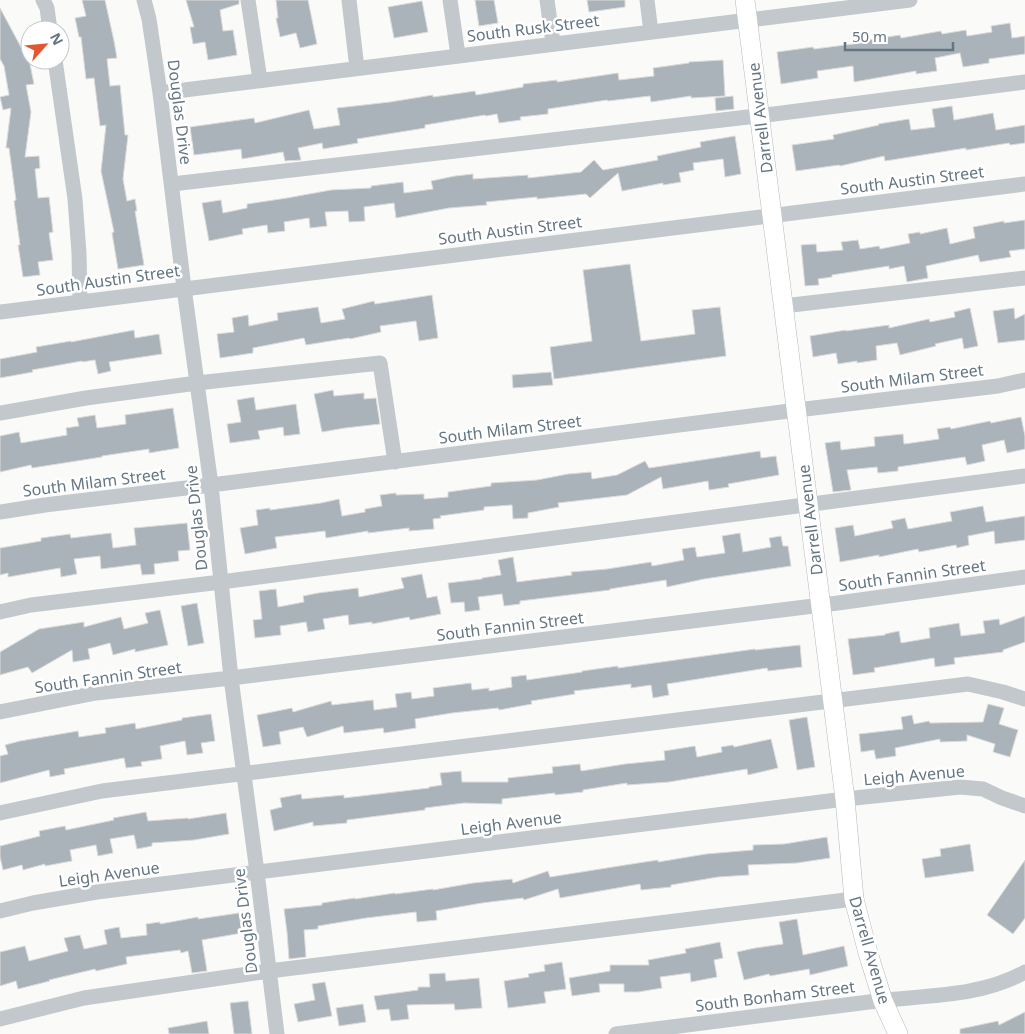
<svg xmlns="http://www.w3.org/2000/svg" width="1025" height="1034" font-family="'Noto Sans',sans-serif">
  <style>
    .building { fill: #aab3b9; stroke: #dcdcda }
    .lines { fill: none; stroke-linecap: round; stroke-linejoin: round }
    .major-casing { stroke: #b5babe; stroke-width: 20 }
    .minor { stroke: #c3c8cc; stroke-width: 15 }
    .major { stroke: #fff; stroke-width: 19 }
    .labels { text-anchor: middle; dominant-baseline: central; stroke-width: 5; stroke-linejoin: round; paint-order: stroke }
    .street-label { font-size: 16px; fill: #657683; stroke: #fff }
  </style>
  <rect width="100%" height="100%" fill="#fafaf8"/>
  <!-- building -->
  <path class="building" d="M82 0H105L114 41 117 58 107 59 110 86 120 85 125 135H128L123 179 127 201 135 199 137 211H135L144 265 118 269 112 233 114 232 101 171 106 125 100 126 94 78 86 79 81 37H79L75 18 86 16Z
    M186 0H239V4L220 10 223 31 233 30 237 55 208 60 205 42 193 44 190 27H194Z
    M276 0H308L317 44 300 48 296 33 280 37 276 18H278Z
    M475 0H494L498 23 479 26Z
    M587 0H625V7L589 12Z
    M422 1 428 32 394 38 388 7Z
    M0 8 30 64 34 84 26 85 31 112 25 157 39 156 40 168 35 169 38 198 49 197 53 232 49 233 53 260 38 262 40 275 23 277 18 245H20L14 201 16 200 9 148H6L11 108 3 110 0 97 9 95 4 66 0 59Z
    M1010 23 1012 38 1025 36V54L989 59V63L963 67 960 53 935 58 937 71 916 74V71L854 82 853 66 817 71 818 78 781 84 777 52 813 47 814 49 869 42V40L900 35 901 38 941 31 942 34 966 30 967 36 992 32 991 26Z
    M723 60 725 96 691 98V96L651 102 650 96 608 101 607 100 548 109V114L520 117 521 120 499 123 497 114 486 116 485 115 425 125V128L357 139 358 143 323 149 322 143 298 148 301 160 285 161 283 152 242 159 241 149 194 155 190 127 254 118 255 123 309 110 314 129 340 125 337 108 390 102 433 95V97L475 91 476 95 523 87V84L557 80V82L618 73 619 80 654 76 653 68 689 63V62Z
    M733 96 734 109 716 111 715 98Z
    M952 106 954 120 993 113 996 130 1025 125V143L1010 145 1009 143 966 150V148L885 161 884 156 840 166 839 165 796 171 792 145 834 139 833 135 879 125 878 124 909 119 911 130 935 127 932 109Z
    M735 136 741 174 725 177 723 159 693 163 694 170 679 173 681 182 663 185V183L622 191 618 173 590 198 586 194 537 199V197L486 202 487 205 449 208 396 218 394 203 364 207 365 221 349 222 348 211 325 212 327 226 310 228 309 218 284 222 285 231 268 233 267 225 242 229 243 234 209 241 202 203 221 200 223 213 247 208V204L287 198 331 190 371 188V186L403 182 404 193 433 189 431 181 455 176 473 174V179L528 175V178L581 172 594 160 603 170 658 160 657 156 701 147 700 142Z
    M1025 220V249L1009 251 1011 257 980 262 978 255 926 266 928 278 907 282 904 266 889 269V266L832 275V277L818 279 819 285 805 286 801 245 816 244 817 252 843 250 841 242 858 240 860 249 879 246 880 249 910 243 908 234 920 232V234L947 228 950 244 975 238 973 227 1004 221V223Z
    M630 264 641 341 695 334 692 310 720 307 726 356 554 379 550 347 592 341 583 270Z
    M432 295 438 338 419 341 416 321 380 326 381 332 350 339 349 338 306 345 304 338 253 348V353L220 358 217 334 234 332 232 318 248 315 249 326 278 320 277 313 318 307 321 323 345 319 342 309 374 301 375 304Z
    M970 308 978 346 964 349 962 338 935 344 936 346 900 355 897 343 876 346 877 360 857 363V361L838 364 836 353 813 357 810 336 846 330V331L889 325V328L929 319 930 322 955 317 954 312Z
    M1014 308 1015 319 1025 314V340L998 343 993 311Z
    M134 330 135 338 159 334 162 354 109 362 111 371 98 374 95 360 82 362V361L32 370 33 372 0 378V359L37 352 36 347 71 341V342Z
    M551 372 553 385 513 388 512 375Z
    M333 390 334 396 364 393V399L376 398 380 424 345 428 322 432 314 394Z
    M254 397 256 410 296 404 300 434 284 436 283 427 258 431 260 439 230 443 227 424 241 422 237 400Z
    M173 408 179 448 149 453V449L102 456V457L32 468 31 465 0 472V436L19 432 21 443 67 435 66 428 79 426 77 418 95 415 97 428 126 424 125 415Z
    M1021 417 1025 436V449L1007 453 1004 440 982 445 985 461 967 465 965 457 898 467V471L878 473 877 467 847 470 851 490 833 492 825 443 840 441 841 450 875 446 874 437 903 434 904 444 939 439 937 429 950 427 951 429 990 421 991 423Z
    M760 451 761 458 776 456 779 475 728 484 729 487 709 490 708 481 663 489 661 477 627 495 558 503 559 507 528 513V518L513 519 512 505 484 507V510L440 516 441 518 433 519 434 529 409 531V528L368 533V531L326 538 325 531 275 537 277 548 245 554 240 528 258 525 256 510 270 508V510L321 503 339 499 342 516 365 512V509L382 506 380 495 396 493V495L424 494V499L448 497V492L491 486V483L537 480 568 474 591 472 592 479 617 475 645 461 649 468Z
    M983 506 986 522 1025 516V540L995 544 994 531 968 536 969 545 957 548 956 545 919 552 918 549 879 557V555L840 562 835 528 853 525 855 536 893 528 891 521 905 518 908 529 952 521 950 512Z
    M187 523 190 550 178 551 179 561 154 564 155 574 142 575 140 564 101 569 100 556 74 559 77 574 61 577 60 568 8 577V573L0 575V548L41 541V538L70 534 71 538 111 533 113 548 136 545 134 528Z
    M740 533 743 552 771 547 769 538 781 536 783 546H788L791 566 704 579 667 587 666 580 610 589V590L520 601V604L504 606 502 594 478 597 480 610 465 612 464 602 451 603 448 583 482 579V578L501 575 498 560 513 557 517 582 572 575 571 572 607 569 651 562 652 566 684 560 682 549 695 547 697 557 725 553 722 536Z
    M422 574 427 598 437 596 441 614 410 620 409 617 372 624V622L349 625 348 615 323 619 325 629 308 632 306 622 280 626 281 635 255 638 253 620 262 619 259 591 276 589 278 607 304 602 303 596 318 593 358 588 359 597 404 588 401 578Z
    M197 603 204 643 188 646 181 606Z
    M160 610 168 645 135 652V649L113 655 110 643 88 649 90 659 73 662 72 650 32 673 28 667 0 675V652L39 629 84 622V627L121 617 124 629 148 623 145 613Z
    M1025 616V642L1003 650V652L954 658 955 664 935 667 934 658 874 668 875 672 853 675 848 639 885 635V634L899 631 901 643 930 638 929 628 959 623 961 636 985 633 983 621 999 619 1000 625Z
    M800 645 802 667 768 671 767 668 667 684 669 695 653 698 651 685 631 688V684L574 691 575 694 531 701 532 704 499 710 498 708 452 713 415 719 416 728 384 733 383 728 344 733 343 726 307 737 303 727 279 732 281 744 263 747 257 715 292 708 293 712 331 701 332 705 373 700 374 710 397 707 395 694 411 692 412 699 434 696 433 688 471 683 472 690 489 688V691L512 687 511 677 526 675 527 680 582 672V671L618 666V668L755 649V650Z
    M988 704 1004 708 999 724 1018 730 1010 757 993 752 995 744 967 735V741L940 742V739L895 748 896 756 876 759 874 750 861 752 859 734 903 729 901 717 912 715 914 724 929 721 930 723 983 722Z
    M211 714 215 741 201 743 203 753 187 755 185 741 160 746 162 759 141 762 142 766 126 768 124 758 64 769 65 774 50 777 49 770 0 783V756L8 754 5 745 20 741 78 731 79 737 106 733 105 728 135 723 136 729 182 720V718Z
    M807 717 815 767 797 770 789 720Z
    M771 739 778 768 748 775 747 769 669 782 627 785V783L583 790V792L555 795V793L502 799V804L464 803 425 808V810L347 820V823L313 826V822L274 831 270 810 282 807 280 798 301 794 302 799 344 795V798L429 788V787L442 785 440 773 461 771 462 782H508V778L553 773 552 767 580 764 581 771 625 764 665 760 664 751 695 746 697 757 722 752 721 747 733 745 734 747Z
    M146 812 148 821 188 818V819L226 813 229 834 194 840 152 843V846L137 849 134 835 110 839 113 853 98 856 96 845 70 850 72 861 45 866V864L23 870 22 865 3 870 0 857V846L40 836 39 831 65 826 66 830 114 820 113 818Z
    M827 837 830 858 797 863 748 865 749 875 718 877 671 885V887L641 890 640 884 560 898 558 889 524 900 523 898 482 903 436 911 437 920 417 922 416 912 366 918 318 926V929L304 930 306 957 289 959 287 932 284 909 322 905V903L355 898V899L395 893V894L433 889V890L473 883 512 879 513 883 548 871 550 877 638 863 658 860V862L706 854 753 850V845L784 844Z
    M970 844 974 871 925 878 922 859 941 856 940 849Z
    M1025 860V918L1013 934 987 915Z
    M239 913 242 933 202 940 207 971 192 973 188 951 181 953 180 950 126 957 127 964 96 971 95 969 49 980 50 981 18 989 16 981 0 986V952L25 946 29 961 68 951 64 938 80 935 84 949 107 944 104 930 119 927 121 938 147 935 146 924 160 922V924L198 917V919Z
    M797 919 803 955 844 946 848 966 810 975 809 969 770 976 769 974 744 980 737 952 755 948 783 944 779 922Z
    M720 942 723 958 714 960 717 977 691 982 690 973 660 977 662 988 638 992H624V984H599L600 992 572 996 569 978 610 971V965H649L648 960 686 953 685 949Z
    M562 962 566 989 544 992 546 1003 508 1008 504 981 529 977 528 974 545 971 544 965Z
    M445 973 446 981 479 978 482 1008 455 1010 454 1004 407 1005 409 1019 391 1021 389 1009 377 1010 374 996 418 990V987H430L429 974Z
    M325 982 332 1016 298 1022 294 1004 315 1000 312 984Z
    M248 1001 252 1034H234L230 1003Z
    M363 1004 366 1022 339 1026 336 1008Z
    M1025 1012V1034H960V1029L998 1021 999 1025Z
    M207 1021 209 1034H169L168 1028Z"/>
  <g class="lines">
    <!-- major casing -->
    <g class="major-casing">
      <path id="major" d="M745 0 845 799 854 899 868 953 883 1001 898 1034"/>
    </g>
    <!-- minor -->
    <path class="minor" d="M43 0 47 8 50 30
      M144 0 149 19 160 93 184 288 211 485 231 678 257 872 277 1034
      M248 0 260 80
      M349 0 357 68
      M450 0 458 55
      M547 0 553 43
      M647 0 651 32
      M55 60 75 199 79 253 80 302
      M160 93 910 0
      M172 184 774 114 1025 82
      M783 306 1025 278
      M0 312C341 267 683 227 1025 184
      M0 413 86 398 197 383 380 363 395 462
      M0 512 45 505 211 485 797 410 998 386 1025 380
      M0 612 31 605 221 582 1025 476
      M0 712 96 693 231 678 838 603 1025 577
      M0 813 102 791 968 684 1003 692 1025 699
      M0 911 33 903 97 892 845 799 960 787 983 789 1002 798 1025 806
      M0 1019 84 998 269 971 854 899
      M616 1034C703 1023 790 1012 877 1001 927 995 980 997 1025 972"/>
    <!-- major -->
    <use href="#major" class="major"/>
  </g>
  <g class="labels">
    <!-- street labels -->
    <g class="street-label">
      <text transform="translate(533 28) rotate(-7)">South Rusk Street</text>
      <text transform="translate(180 112) rotate(83)">Douglas Drive</text>
      <text transform="translate(760 118) rotate(-97)">Darrell Avenue</text>
      <text transform="translate(912 180) rotate(-7)">South Austin Street</text>
      <text transform="translate(510 230) rotate(-7)">South Austin Street</text>
      <text transform="translate(108 280) rotate(-8)">South Austin Street</text>
      <text transform="translate(912 378) rotate(-7)">South Milam Street</text>
      <text transform="translate(510 429) rotate(-7)">South Milam Street</text>
      <text transform="translate(94 482) rotate(-7)">South Milam Street</text>
      <text transform="translate(196 518) rotate(-96)">Douglas Drive</text>
      <text transform="translate(810 520) rotate(-97)">Darrell Avenue</text>
      <text transform="translate(912 575) rotate(-8)">South Fannin Street</text>
      <text transform="translate(510 626) rotate(-7)">South Fannin Street</text>
      <text transform="translate(108 677) rotate(-8)">South Fannin Street</text>
      <text transform="translate(914 775) rotate(-5)">Leigh Avenue</text>
      <text transform="translate(511 823) rotate(-7)">Leigh Avenue</text>
      <text transform="translate(109 874) rotate(-8)">Leigh Avenue</text>
      <text transform="translate(245 921) rotate(-97)">Douglas Drive</text>
      <text transform="translate(870 950) rotate(74)">Darrell Avenue</text>
      <text transform="translate(775 996) rotate(-7)">South Bonham Street</text>
    </g>
  </g>
  <!-- north arrow -->
  <g transform="translate(45 45) rotate(63)"><circle r="24" fill="#ffffff" stroke="#c1c8cd"/>
  <path d="M0-4L9 19L0 12L-9 19Z" fill="#e4572e"/>
  <text y="-8" font-size="14" font-weight="bold" text-anchor="middle" fill="#657683">N</text>
  </g>
  <!-- scale -->
  <path d="M845 42v8h108v-8" fill="none" stroke="#657683" stroke-width="2.5"/>
  <text x="852" y="42" font-size="15" fill="#657683" stroke="#ffffff" stroke-width="4" paint-order="stroke">50 m</text>
</svg>
